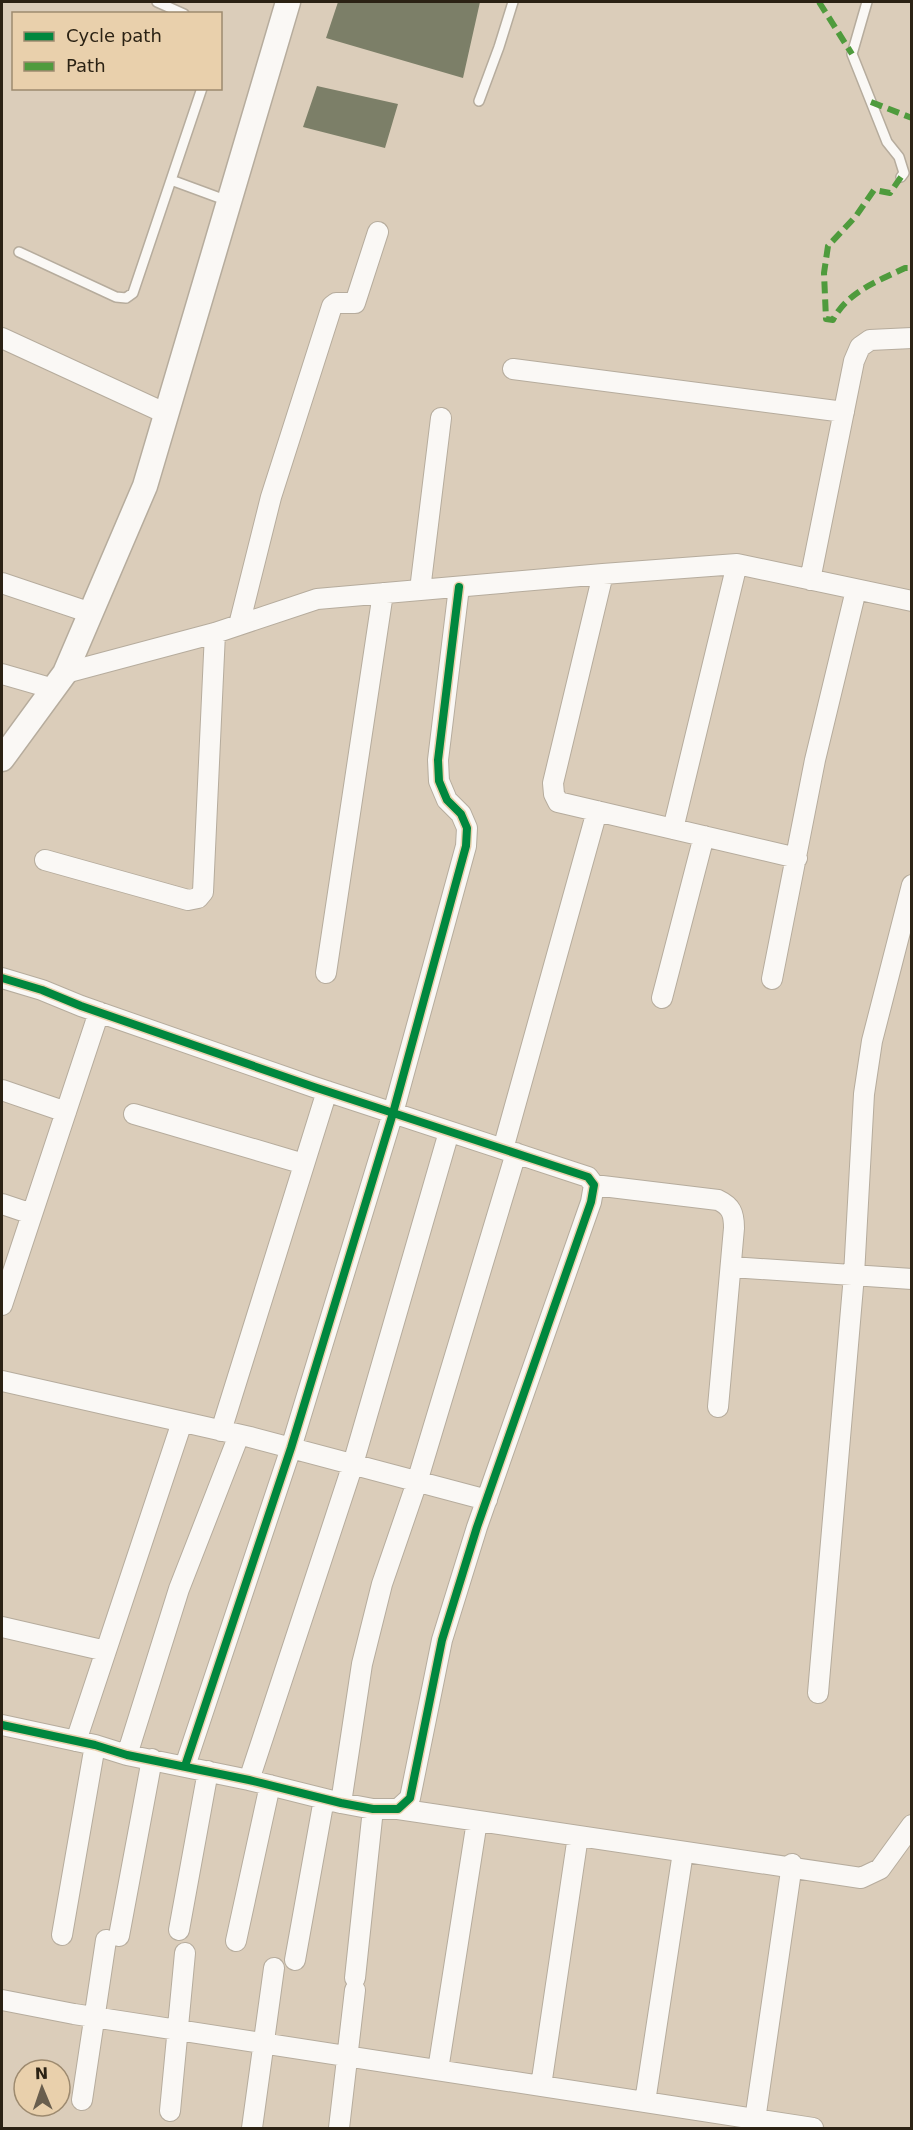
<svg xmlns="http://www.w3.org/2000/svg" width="913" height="2130" font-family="'DejaVu Sans',sans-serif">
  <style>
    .building { fill: #7c7f68 }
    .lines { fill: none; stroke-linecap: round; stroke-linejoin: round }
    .service-casing { stroke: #b6ac9d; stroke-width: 12 }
    .minor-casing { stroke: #b6ac9d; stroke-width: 22 }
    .tertiary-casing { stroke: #b6ac9d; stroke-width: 27 }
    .service { stroke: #faf8f5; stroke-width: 9 }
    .minor { stroke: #faf8f5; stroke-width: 20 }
    .tertiary { stroke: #faf8f5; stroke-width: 24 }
    .quiet { stroke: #4f9b3d; stroke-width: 6; stroke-dasharray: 12 6; stroke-linecap: butt }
    .cycleway-casing { stroke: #e9d0ac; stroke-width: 11 }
    .cycleway { stroke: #00873e; stroke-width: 8 }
  </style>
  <rect width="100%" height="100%" fill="#dbcdba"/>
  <!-- building -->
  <path class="building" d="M338 2H480L463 78 326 38Z
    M317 86 398 104 385 148 303 127Z"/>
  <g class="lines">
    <!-- service casing -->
    <g class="service-casing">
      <path id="service" d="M157 2 184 14
        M867 2 852 54 887 142 899 157 904 173 901 177
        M479 101 499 47 513 2
        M171 180 228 201
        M19 252 116 297 126 298 133 293 202 88"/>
    </g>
    <!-- minor casing -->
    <g class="minor-casing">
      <path id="minor" d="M2 338 167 414
        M513 369 844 412
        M603 574 553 783 554 794 558 802 797 858
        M810 580 854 361 860 347 870 340 912 338
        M2 583 91 613
        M420 590 441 418
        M239 625 271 497 332 306 336 303H355L378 232
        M65 673 215 633 317 599 603 574 737 564 912 601
        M2 674 54 689
        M673 829 737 564
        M45 860 188 900 198 898 203 892 215 633
        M326 973 383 593
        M2 978 42 990 81 1006 314 1087 588 1177 594 1185 591 1202 477 1527 442 1640 410 1798 398 1809H373L341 1803 249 1780 127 1755 95 1745 2 1725
        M772 979 815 760 856 590
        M662 998 704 836
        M2 1090 66 1112
        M134 1114 304 1164
        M503 1149 597 811
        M594 1185 718 1200C731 1206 734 1213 734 1228L718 1407
        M2 1204 32 1214
        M731 1267 912 1279
        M2 1305 99 1012
        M2 1381 250 1437 487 1500
        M221 1431 327 1091
        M2 1627 106 1651
        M818 1693 854 1275 864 1094 872 1041 912 885
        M76 1741 182 1422
        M127 1755 179 1589 239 1435
        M185 1766 291 1448 393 1113 466 846 467 828 461 814 447 800 439 781 438 760 459 587
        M249 1780 353 1464 449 1132
        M341 1803 362 1664 382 1584 417 1482 516 1153
        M398 1809 861 1878 880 1869 912 1825
        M179 1930 208 1771
        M62 1935 95 1745
        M119 1936 152 1759
        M236 1941 270 1785
        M295 1960 324 1799
        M355 1978 373 1809
        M2 2000 74 2014 813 2128
        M438 2070 477 1821
        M541 2086 578 1836
        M82 2100 106 1940
        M645 2102 683 1852
        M170 2111 185 1953
        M755 2120 792 1864
        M252 2128 274 1968
        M339 2128 355 1990"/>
    </g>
    <!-- tertiary casing -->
    <g class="tertiary-casing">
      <path id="tertiary" d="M2 759 65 673 145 486 288 2"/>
    </g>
    <!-- service -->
    <use href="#service" class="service"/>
    <!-- minor -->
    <use href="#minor" class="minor"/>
    <!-- tertiary -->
    <use href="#tertiary" class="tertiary"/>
    <!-- quiet -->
    <path class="quiet" d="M819 2 852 54
      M871 102 912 118
      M901 177 890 193 874 190 856 216 828 246 824 273 826 319 833 320C847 292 878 281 905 268H912"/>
    <!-- cycleway casing -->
    <g class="cycleway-casing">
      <path id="cycleway" d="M2 978 42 990 81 1006 314 1087 588 1177 594 1185 591 1202 477 1527 442 1640 410 1798 398 1809H373L341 1803 249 1780 127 1755 95 1745 2 1725
        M185 1766 291 1448 393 1113 466 846 467 828 461 814 447 800 439 781 438 760 459 587"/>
    </g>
    <!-- cycleway -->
    <use href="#cycleway" class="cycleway"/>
  </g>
  <!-- border -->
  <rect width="913" height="2130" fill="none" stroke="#2b2214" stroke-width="6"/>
  <!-- legend -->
  <rect x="12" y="12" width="210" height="78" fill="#e9d0ac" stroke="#9d8a6f" stroke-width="1.5"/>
  <rect x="24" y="32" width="30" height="9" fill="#00873e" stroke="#9d8a6f" stroke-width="1.5"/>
  <text x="66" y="42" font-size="18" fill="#2b2214">Cycle path</text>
  <rect x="24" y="62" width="30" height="9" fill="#4f9b3d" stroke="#9d8a6f" stroke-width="1.5"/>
  <text x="66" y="72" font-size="18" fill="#2b2214">Path</text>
  <!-- north arrow -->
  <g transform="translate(42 2088) rotate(358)"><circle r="28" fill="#e9d0ac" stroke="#9d8a6f" stroke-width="1.5"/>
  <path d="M0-4.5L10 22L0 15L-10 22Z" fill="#695e4e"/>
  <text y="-9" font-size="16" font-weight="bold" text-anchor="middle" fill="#2b2214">N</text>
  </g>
</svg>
